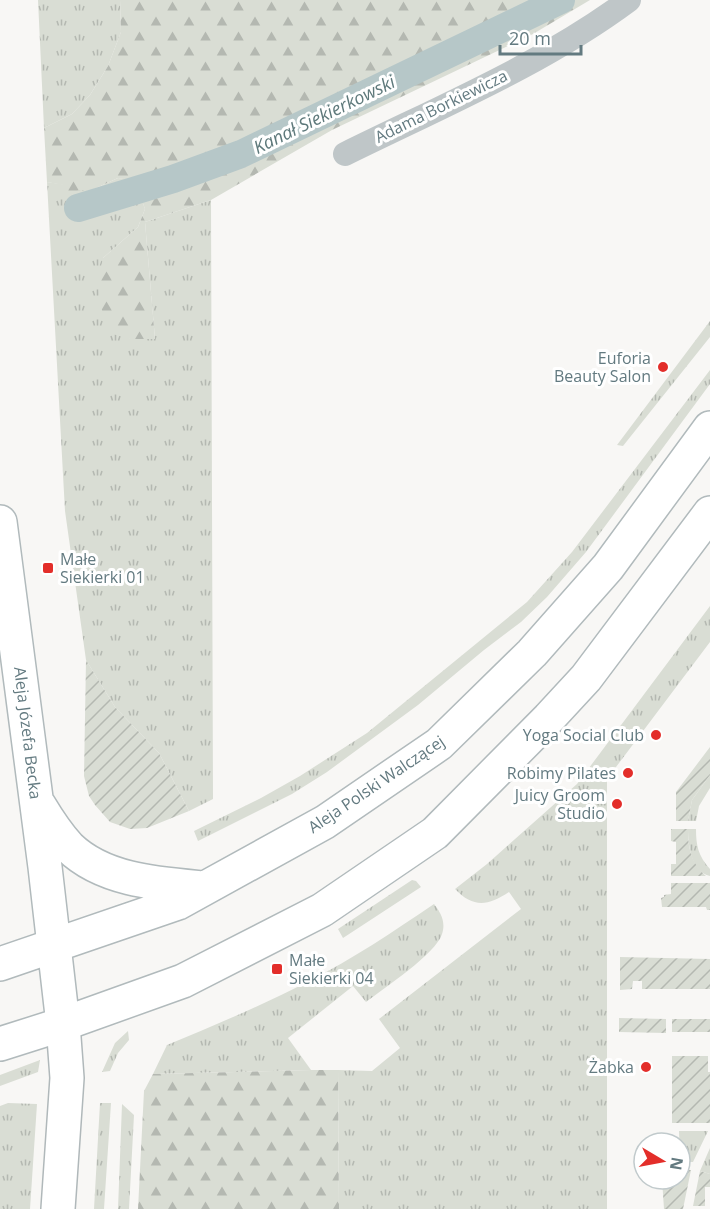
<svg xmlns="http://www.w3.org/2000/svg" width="710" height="1209" font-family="'Open Sans',sans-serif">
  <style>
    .grass { fill: url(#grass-tufts) }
    .forest { fill: url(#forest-firs) }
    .garden { fill: url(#garden-furrows) }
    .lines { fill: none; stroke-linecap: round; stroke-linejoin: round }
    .canal { stroke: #b6c7c8; stroke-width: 28 }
    .secondary-casing { stroke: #b1babc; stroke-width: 36 }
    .primary-casing { stroke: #b0b8ba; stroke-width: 36 }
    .minor { stroke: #bfc6c8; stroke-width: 24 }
    .secondary { stroke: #fff; stroke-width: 33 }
    .primary { stroke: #fff; stroke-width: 33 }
    .poi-dot { fill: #e32e2a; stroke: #fff; stroke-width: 2 }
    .labels { text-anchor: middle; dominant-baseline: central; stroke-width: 6; stroke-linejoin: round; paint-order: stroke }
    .street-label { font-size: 16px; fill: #637a80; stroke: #fff }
    .poi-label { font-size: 16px; fill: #637a80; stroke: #fff; text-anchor: end }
    .water-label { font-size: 18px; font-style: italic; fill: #5e797b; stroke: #fff }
  </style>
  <defs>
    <pattern id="grass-tufts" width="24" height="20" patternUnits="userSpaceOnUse" patternTransform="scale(1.5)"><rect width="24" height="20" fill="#d9ddd4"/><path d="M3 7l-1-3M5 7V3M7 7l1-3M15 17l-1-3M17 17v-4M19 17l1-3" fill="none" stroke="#b4b8b1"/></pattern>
    <pattern id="forest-firs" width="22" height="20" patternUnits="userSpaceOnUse" patternTransform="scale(1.5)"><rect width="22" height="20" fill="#d9ddd4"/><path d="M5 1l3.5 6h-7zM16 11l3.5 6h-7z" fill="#b4b8b1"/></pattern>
    <pattern id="garden-furrows" width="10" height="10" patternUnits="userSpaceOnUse" patternTransform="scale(1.5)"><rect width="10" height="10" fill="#d9ddd4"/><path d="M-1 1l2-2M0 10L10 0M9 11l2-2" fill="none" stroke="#b4b8b1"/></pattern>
  </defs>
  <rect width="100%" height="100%" fill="#f8f7f5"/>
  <!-- grass -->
  <path class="grass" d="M38 0H120L121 32 108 66 90 95 72 114 44 128Z
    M118 178 135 180 145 209 138 227 103 258 130 339H155L145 222 211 200 213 799 189 811 159 753 115 707 86 660 65 511 47 182 94 189Z
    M710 321V337L623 446 617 445Z
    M710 370V384L586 552 547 597 521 622 484 650 418 705 327 772 292 794 198 841 194 831 261 798 300 776 367 733 527 602 572 552Z
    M710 606V642L607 779V1209H339L338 1070 372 1071 400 1048 379 1019 521 909 509 892C488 906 473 908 455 889L487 864 577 784Z
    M710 775V788L699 806 696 821H688L692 800Z
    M688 829H696C696 845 698 856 710 869V876C691 872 688 845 688 829Z
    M412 880 416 881 421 887 343 938 338 929Z
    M434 904C441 913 446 922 442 934 436 954 384 988 366 1002L353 986 288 1038 311 1070 153 1074 167 1045C215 1025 263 1005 309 981 353 959 394 931 434 904Z
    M128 1031 129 1040 118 1053 110 1071 102 1072 115 1043Z
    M40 1060 38 1072 0 1086V1075Z
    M8 1103 37 1104 30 1209H0V1106Z
    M100 1103H111L104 1209H94Z
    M122 1104 134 1115 129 1209H118Z
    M679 1131H708L693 1162H680Z
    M710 1148V1174L700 1171Z"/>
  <!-- forest -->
  <path class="forest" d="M120 0H590L533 34 332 130 211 200 145 222 155 339H130L113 334 100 306 98 280 103 258 138 227 145 209 135 181 118 178 94 189 67 192 63 185 47 182 44 128 72 114 90 95 108 66 121 32Z
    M311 1070H338L339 1209H138L144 1091 153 1074Z"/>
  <!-- garden -->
  <path class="garden" d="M86 660 115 707 159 753 189 811 147 828 130 829 110 822 95 805 89 796 84 776Z
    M710 747V775L692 800 688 821H676V792Z
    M671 829H688C688 848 691 863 706 876H671V864H676V842L671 841Z
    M671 883H710V910H707L706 907H662L661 898 664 897V895L671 894Z
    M620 957 710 959V989H642V981H633L632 989 620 990Z
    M619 1018 666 1019V1033L619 1032Z
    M672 1019H710V1032H672Z
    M672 1056H708V1072H710V1123H672Z
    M680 1170H691L683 1209H664L662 1179H680Z
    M700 1171 710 1174V1187H705V1206H693Z"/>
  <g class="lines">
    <!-- canal -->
    <path class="canal" d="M78 208 173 179 241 154 561 0"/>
    <!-- secondary casing -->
    <g class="secondary-casing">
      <path id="secondary" d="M0 522 45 867 63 1024
        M39 805C48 820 57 834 69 847 104 881 160 884 205 888
        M0 964 178 903 325 822 439 744 532 653 608 567 710 428
        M0 1044 63 1024 183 981 322 910 435 833 549 718 586 678 710 513"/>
    </g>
    <!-- primary casing -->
    <g class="primary-casing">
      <path id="primary" d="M58 1209 67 1078 63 1024"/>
    </g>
    <!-- minor -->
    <path class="minor" d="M345 154C440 107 543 64 629 0"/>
    <!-- secondary -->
    <use href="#secondary" class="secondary"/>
    <!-- primary -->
    <use href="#primary" class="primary"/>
  </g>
  <!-- markers -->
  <g class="poi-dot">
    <circle cx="663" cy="367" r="6"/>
    <rect x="42" y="562" width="12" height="12" rx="3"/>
    <circle cx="656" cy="735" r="6"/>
    <circle cx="628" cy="773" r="6"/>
    <circle cx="617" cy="804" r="6"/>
    <rect x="271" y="963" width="12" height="12" rx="3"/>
    <circle cx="646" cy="1067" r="6"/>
  </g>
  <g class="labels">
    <!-- street labels -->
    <g class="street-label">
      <text transform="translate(441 106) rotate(-26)">Adama Borkiewicza</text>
      <text transform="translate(28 733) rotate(83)">Aleja Józefa Becka</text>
      <text transform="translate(376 784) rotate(-34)">Aleja Polski Walczącej</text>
    </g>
    <!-- poi labels -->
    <g class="poi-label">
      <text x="651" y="358">Euforia<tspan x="651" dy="18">Beauty Salon</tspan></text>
      <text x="60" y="559" text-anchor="start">Małe<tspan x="60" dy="18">Siekierki 01</tspan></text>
      <text x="644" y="735">Yoga Social Club</text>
      <text x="616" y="773">Robimy Pilates</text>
      <text x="605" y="795">Juicy Groom<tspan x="605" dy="18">Studio</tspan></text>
      <text x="289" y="960" text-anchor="start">Małe<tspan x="289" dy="18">Siekierki 04</tspan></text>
      <text x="634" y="1067">Żabka</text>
    </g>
    <!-- water labels -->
    <g class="water-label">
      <text transform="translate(324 114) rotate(-26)">Kanał Siekierkowski</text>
    </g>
  </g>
  <!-- north arrow -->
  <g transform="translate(662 1161) rotate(100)"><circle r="28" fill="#ffffff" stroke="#c1cacc" stroke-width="1.5"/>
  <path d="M0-4.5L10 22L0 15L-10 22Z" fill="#e32e2a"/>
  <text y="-9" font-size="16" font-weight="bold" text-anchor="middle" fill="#637a80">N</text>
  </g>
  <!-- scale -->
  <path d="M500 45v9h81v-9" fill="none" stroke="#637a80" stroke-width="3"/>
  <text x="509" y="45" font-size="18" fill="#637a80" stroke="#ffffff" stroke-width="4.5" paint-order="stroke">20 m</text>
</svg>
